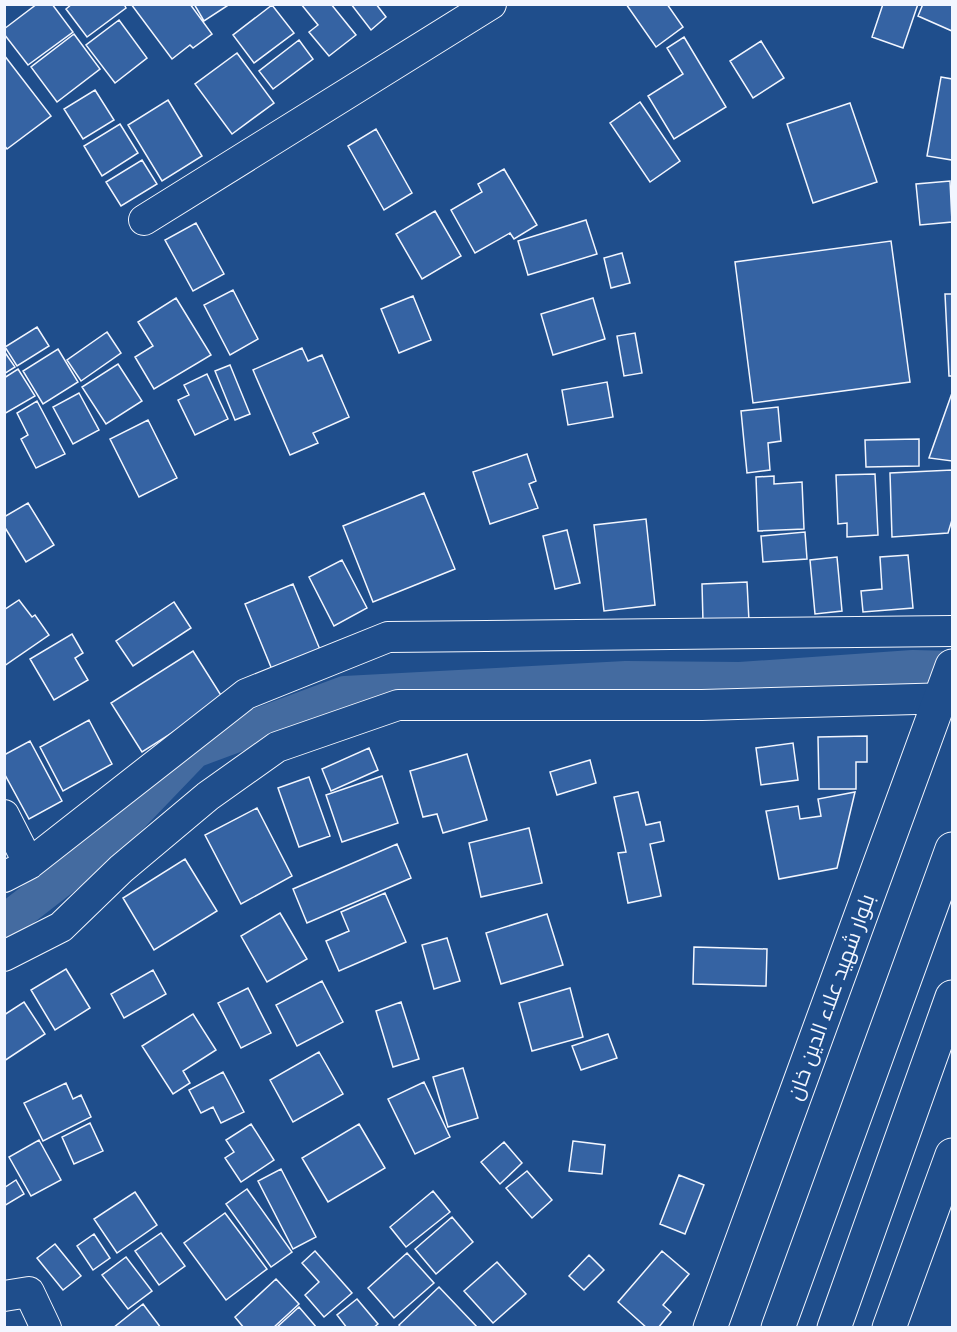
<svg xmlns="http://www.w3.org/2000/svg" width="957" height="1332" font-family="Roboto,Cairo,sans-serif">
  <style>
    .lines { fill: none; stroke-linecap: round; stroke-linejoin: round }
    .canal { stroke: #446ba0; stroke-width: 36 }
    .building { fill: #3563a3; stroke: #f2f6ff; stroke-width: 1.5 }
    .street-casing { stroke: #f2f6ff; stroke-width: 32 }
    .secondary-casing { stroke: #f2f6ff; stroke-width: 35 }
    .highway-casing { stroke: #f2f6ff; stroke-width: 35 }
    .street { stroke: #1f4e8c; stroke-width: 30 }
    .secondary { stroke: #1f4e8c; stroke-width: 33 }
    .highway { stroke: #1f4e8c; stroke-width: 33 }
    .labels { text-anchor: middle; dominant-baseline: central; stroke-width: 4.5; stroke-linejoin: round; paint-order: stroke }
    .street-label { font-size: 21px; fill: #f2f6ff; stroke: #1f4e8c }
  </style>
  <rect width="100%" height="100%" fill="#1f4e8c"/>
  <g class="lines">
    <!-- canal -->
    <path class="canal" d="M4 923 98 850 194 750 345 694 626 679 740 680 913 668 952 669"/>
  </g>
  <!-- building -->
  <path class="building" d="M37 4H52L73 32 28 65 4 34V29Z
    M72 4H124L126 8 87 37 66 9Z
    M131 4H190L212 34 193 48 190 45 172 59Z
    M194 4H230L204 21Z
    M301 4H331L356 35 329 56 309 32 318 25Z
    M351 4H376L386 17 371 30Z
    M626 4H667L683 27 656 47Z
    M883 4H918L903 48 872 37Z
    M923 4H952V31L918 16Z
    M272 5 294 33 254 63 233 35Z
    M119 20 147 58 115 83 86 45Z
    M74 34 100 69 57 102 31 67Z
    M684 37 726 107 674 139 648 96 683 74 667 48Z
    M299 40 313 59 273 89 259 71Z
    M761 41 784 78 753 98 730 61Z
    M237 53 274 103 232 134 195 84Z
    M4 55 51 116 7 149 4 145Z
    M941 77 952 79V160L927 156Z
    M95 90 114 120 83 139 64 109Z
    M168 100 202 156 162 181 128 125Z
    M640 102 680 161 650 182 610 123Z
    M850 103 877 182 813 203 787 124Z
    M120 124 138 153 102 176 84 146Z
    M376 129 412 193 384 210 348 146Z
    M142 160 157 184 121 206 106 182Z
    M504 169 537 225 514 239 510 233 475 253 451 210 482 192 478 184Z
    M950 181 952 222 920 225 916 184Z
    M435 211 461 256 422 279 396 234Z
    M586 220 597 254 528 275 518 241Z
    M196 223 224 274 193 291 165 240Z
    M891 241 910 382 753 403 735 262Z
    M622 253 630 283 611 288 604 258Z
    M233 290 258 339 230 355 204 305Z
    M945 294H952V376H949Z
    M413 296 431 340 399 353 381 309Z
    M176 298 211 355 154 389 135 357 153 346 138 322Z
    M593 298 605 339 553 355 541 314Z
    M37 327 49 346 17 366 5 347Z
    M107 332 121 353 81 381 67 360Z
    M635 333 642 373 624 376 617 336Z
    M302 348 308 361 322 355 349 417 313 433 318 443 290 455 253 370Z
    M58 349 78 382 43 404 23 371Z
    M4 351 15 367 4 374Z
    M118 364 142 401 106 424 82 387Z
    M230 365 250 414 235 420 215 371Z
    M18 369 35 396 4 414V378Z
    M207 374 228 419 195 435 178 400 189 395 184 385Z
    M607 382 613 417 568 425 562 390Z
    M79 393 99 430 73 444 53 407Z
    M952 393V461L929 458Z
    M37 401 65 454 36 468 21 439 28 435 17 413Z
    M778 407 781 441 768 443 770 470 747 473 741 411Z
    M148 420 177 478 139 497 110 439Z
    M919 439V466L866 467 865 440Z
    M527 454 536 481 529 484 538 508 490 524 473 472Z
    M952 470V520L948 533 892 537 890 473Z
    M875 474 878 535 847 537V523L838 524 836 475Z
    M774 476V484L802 482 804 529 758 531 756 477Z
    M424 493 455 569 373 602 343 526Z
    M28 503 54 545 26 562 4 526V517Z
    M646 519 655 605 604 611 594 525Z
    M567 530 580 583 555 589 543 536Z
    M805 532 807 559 763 562 761 536Z
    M908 555 913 608 863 612 861 591 882 589 880 557Z
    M837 557 842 611 815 614 810 560Z
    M342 560 367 608 334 626 309 577Z
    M747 582 749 621 703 622 702 584Z
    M293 584 321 652 273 672 245 604Z
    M19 600 32 617 35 615 49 635 4 666V610Z
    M174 602 191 628 133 666 116 641Z
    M72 634 83 653 75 658 88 680 54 700 30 659Z
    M193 651 224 700 142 752 111 703Z
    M89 720 112 764 63 791 40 747Z
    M867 736V762H856V789H819L818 737Z
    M30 741 62 801 29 819 4 773V755Z
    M793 743 798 780 761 785 756 748Z
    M369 748 378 770 331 791 322 769Z
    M467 754 487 820 443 833 437 814 423 817 410 771Z
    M590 760 596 783 557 795 550 772Z
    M382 776 398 823 342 842 326 795Z
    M309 777 330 836 299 847 278 788Z
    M638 792 646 825 660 822 664 841 650 844 661 896 628 903 618 853 626 852 614 797Z
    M855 792 837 868 779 879 766 811 798 806 800 819 821 816 818 799Z
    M257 808 292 876 241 904 205 835Z
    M529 828 542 883 481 897 469 843Z
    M397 844 411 878 307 923 293 889Z
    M185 859 217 911 154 950 123 898Z
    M385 893 406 942 339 971 326 941 349 931 341 912Z
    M280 913 307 959 267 982 241 936Z
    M547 914 563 965 501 984 486 933Z
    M447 938 460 981 434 989 422 945Z
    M694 947 767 949 766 986 693 984Z
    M66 969 90 1008 55 1030 31 990Z
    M153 970 166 994 124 1018 111 994Z
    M322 981 343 1022 297 1046 276 1005Z
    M248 988 271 1033 241 1048 218 1003Z
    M570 988 583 1037 532 1051 519 1003Z
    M24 1002 45 1034 4 1061V1015Z
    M401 1002 419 1059 393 1067 376 1011Z
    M193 1014 216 1050 183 1071 190 1083 173 1094 142 1046Z
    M608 1034 617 1058 581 1070 572 1046Z
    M319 1052 343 1094 293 1122 270 1080Z
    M463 1068 478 1118 448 1127 433 1077Z
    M223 1072 244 1112 221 1123 213 1107 201 1113 189 1090Z
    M424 1082 450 1137 415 1154 388 1099Z
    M66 1083 73 1099 81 1095 91 1117 43 1141 24 1103Z
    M90 1123 103 1151 74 1164 62 1137Z
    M251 1124 274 1160 241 1182 225 1158 234 1152 226 1140Z
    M359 1124 385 1168 328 1202 302 1158Z
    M39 1140 61 1180 31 1196 9 1157Z
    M573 1141 605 1145 602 1174 569 1171Z
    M504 1142 522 1163 500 1184 481 1162Z
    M281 1169 316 1237 293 1249 258 1181Z
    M527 1171 552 1200 532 1218 506 1188Z
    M679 1175 704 1185 685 1234 660 1224Z
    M16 1180 24 1194 4 1206V1188Z
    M247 1189 292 1252 271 1267 226 1204Z
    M433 1191 450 1212 406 1247 390 1227Z
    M135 1192 157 1225 117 1253 94 1219Z
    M225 1213 267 1269 226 1300 184 1243Z
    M452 1217 473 1242 436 1274 415 1249Z
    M161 1233 185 1266 159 1285 135 1251Z
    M94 1234 110 1258 93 1270 77 1246Z
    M55 1244 81 1276 63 1290 37 1258Z
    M315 1251 352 1293 324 1317 305 1295 319 1282 302 1263Z
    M662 1251 689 1274 663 1305 671 1312 658 1328H647L618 1302Z
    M407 1253 434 1283 394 1318 368 1288Z
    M589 1255 604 1270 584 1290 569 1276Z
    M126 1257 152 1291 128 1309 102 1275Z
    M497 1262 526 1294 493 1323 464 1291Z
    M276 1279 299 1304 273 1328H244L235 1317Z
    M439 1287 478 1328H401L399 1325Z
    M357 1299 378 1324 373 1328H347L337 1315Z
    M143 1304 161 1328H113Z
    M299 1307 317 1328H276Z"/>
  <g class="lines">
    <!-- street casing -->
    <g class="street-casing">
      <path id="street" d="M144 220 491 4
        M4 815 29 864
        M4 877 29 864 246 694 388 637 952 631
        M4 956 61 927 121 869 208 796 277 747 398 705H702L952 698
        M4 1296 29 1292 46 1328"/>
    </g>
    <!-- secondary casing -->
    <g class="secondary-casing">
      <path id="secondary" d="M710 1328 952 666
        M889 1328 952 1155"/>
    </g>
    <!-- highway casing -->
    <g class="highway-casing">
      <path id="highway" d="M778 1328 952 849
        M834 1328 952 997"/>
    </g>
    <!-- street -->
    <use href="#street" class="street"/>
    <!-- secondary -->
    <use href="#secondary" class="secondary"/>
    <!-- highway -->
    <use href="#highway" class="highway"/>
  </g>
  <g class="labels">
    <!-- street labels -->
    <g class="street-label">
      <text transform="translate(831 997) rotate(-70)">بلوار شهید علاء الدین خان</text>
    </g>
  </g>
  <!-- border -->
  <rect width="957" height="1332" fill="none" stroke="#f2f6ff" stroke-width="12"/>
</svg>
